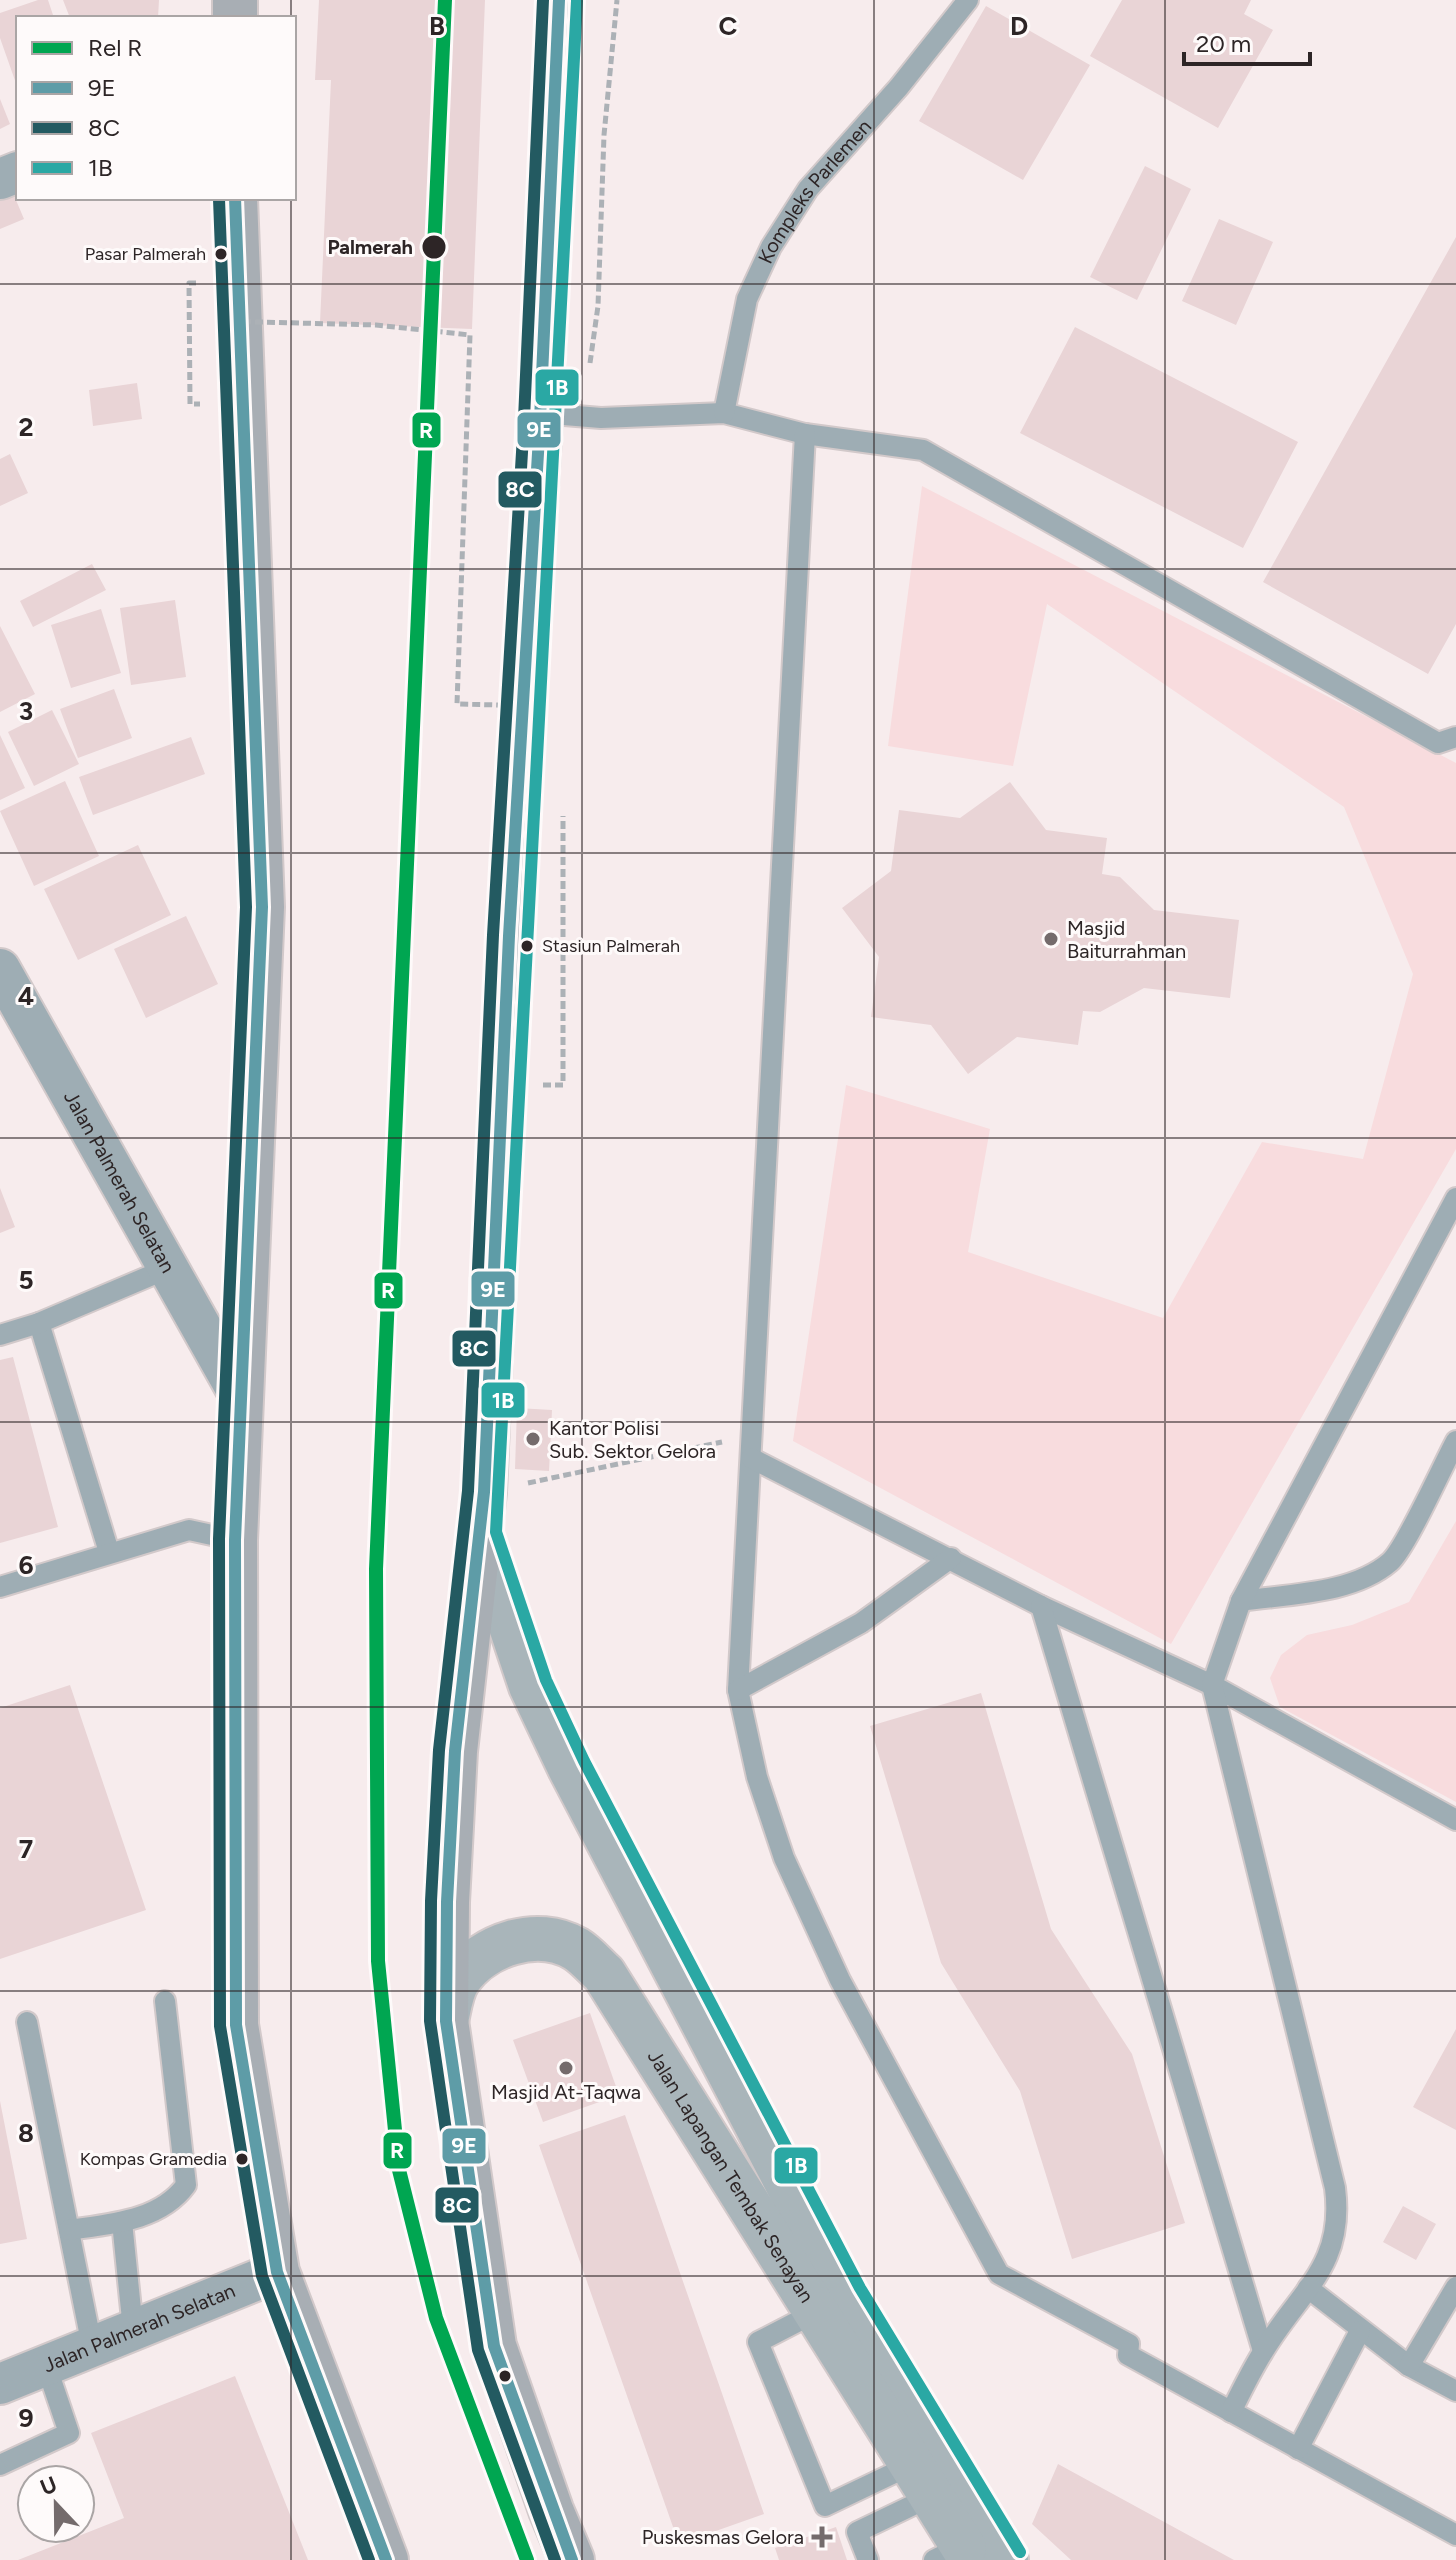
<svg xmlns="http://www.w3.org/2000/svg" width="1456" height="2560" font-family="Figtree,sans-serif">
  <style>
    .green { fill: #f8dcde }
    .building { fill: #e9d4d6 }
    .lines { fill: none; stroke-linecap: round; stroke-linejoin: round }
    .service-casing { stroke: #d2c9ca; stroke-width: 24 }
    .minor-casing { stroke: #d2c9ca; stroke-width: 44 }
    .secondary-casing { stroke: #d2c9ca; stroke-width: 48 }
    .trunk-casing { stroke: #d2c9ca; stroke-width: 48 }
    .path { stroke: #acb1b6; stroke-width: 5; stroke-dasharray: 8 4; stroke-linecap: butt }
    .service { stroke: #9eadb4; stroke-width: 20 }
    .minor { stroke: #9eadb4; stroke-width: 40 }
    .secondary { stroke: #a9b5ba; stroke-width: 44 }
    .trunk { stroke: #a8aeb4; stroke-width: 44 }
    .path-bridge { stroke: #acb1b6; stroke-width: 5; stroke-dasharray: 8 4; stroke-linecap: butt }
    .bus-1-casing { stroke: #fefafa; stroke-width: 18 }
    .bus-2-casing { stroke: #fefafa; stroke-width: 18 }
    .bus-3-casing { stroke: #fefafa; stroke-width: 18 }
    .bus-1 { stroke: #5e9ca7; stroke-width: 12 }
    .bus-2 { stroke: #235a61; stroke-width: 12 }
    .bus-3 { stroke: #2aa8a4; stroke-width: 12 }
    .rail-1-casing { stroke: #fefafa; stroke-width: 20 }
    .rail-1 { stroke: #00a651; stroke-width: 14 }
    .grid { fill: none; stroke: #2d2526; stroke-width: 2; stroke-opacity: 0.55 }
    .stop-dot { fill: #2d2526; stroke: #fefafa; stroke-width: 3 }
    .poi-dot { fill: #746b6c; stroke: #fefafa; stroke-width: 3 }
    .labels { text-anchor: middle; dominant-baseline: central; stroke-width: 6; stroke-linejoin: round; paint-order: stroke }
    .bus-label { font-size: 18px; fill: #2d2526; stroke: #fefafa; text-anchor: end }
    .street-label { font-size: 20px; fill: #2d2526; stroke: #fefafa }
    .stop-label { font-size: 20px; font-weight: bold; fill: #2d2526; stroke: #fefafa; text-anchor: end }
    .poi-label { font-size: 20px; fill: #2d2526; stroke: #fefafa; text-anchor: start }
    .grid-label { font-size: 26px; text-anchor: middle; font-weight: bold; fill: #2d2526; stroke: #fefafa; stroke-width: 6; stroke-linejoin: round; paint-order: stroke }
    .line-badge { stroke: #fefafa; stroke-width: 3 }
    .badge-label { font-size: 22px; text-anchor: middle; font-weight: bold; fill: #fff }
  </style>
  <rect width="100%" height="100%" fill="#f7eced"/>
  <!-- green -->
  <path class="green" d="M922 486 1456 763V1149L1171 1644 793 1441 846 1085 990 1129 968 1252 1163 1318 1262 1142 1363 1159 1413 974 1344 807 1047 604 1013 766 888 746Z
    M1456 1521V1802L1280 1707 1270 1678 1281 1655 1307 1635 1352 1625 1409 1602Z"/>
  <!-- building -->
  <path class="building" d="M38 0H48L54 18H18V89L0 38V13Z
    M63 0H159L158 18H70Z
    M319 0H485L472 329 320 323 331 80H315Z
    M1122 0H1251L1244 14 1273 30 1218 128 1090 56Z
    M986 6 1090 65 1023 180 919 121Z
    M0 99 10 124 0 129Z
    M1145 166 1191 189 1137 300 1090 277Z
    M10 186 24 219 0 229V191Z
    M1219 219 1273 242 1236 325 1182 301Z
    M1456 237V624L1428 674 1263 582Z
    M1075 327 1298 442 1243 548 1020 433Z
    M137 383 142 419 93 426 89 390Z
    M10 454 28 493 0 506V459Z
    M92 564 106 590 33 627 20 601Z
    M175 600 186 677 131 685 120 608Z
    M101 609 121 673 71 688 51 625Z
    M0 626 35 694 0 712Z
    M114 689 132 738 78 758 60 709Z
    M52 710 79 764 34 786 8 732Z
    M0 735 25 788 0 800Z
    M191 737 205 774 93 815 79 777Z
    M65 781 99 856 34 886 0 811Z
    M1010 782 1046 830 1107 838 1102 874 1120 877 1154 910 1239 920 1230 998 1144 988 1100 1012 1083 1011 1078 1045 1017 1037 968 1074 931 1025 871 1017 879 957 842 908 891 871 899 810 960 818Z
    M138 845 171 915 78 960 44 889Z
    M186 916 218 984 146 1018 114 949Z
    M0 1188 15 1227 0 1233Z
    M13 1357 58 1527 0 1543V1360Z
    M517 1408 552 1410 549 1471 515 1469Z
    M70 1685 146 1910 0 1959V1708Z
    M981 1693 1051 1929 1132 2054 1185 2223 1072 2259 1020 2091 941 1963 870 1726Z
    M590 2013 619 2095 543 2122 513 2040Z
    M1456 2029V2130L1413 2107Z
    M0 2101 27 2239 0 2244Z
    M625 2115 764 2514 679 2544 539 2145Z
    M1403 2206 1436 2224 1416 2260 1383 2242Z
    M235 2376 308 2560H18L124 2518 91 2433Z
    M1058 2464 1234 2560H1071L1032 2524Z
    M836 2527 847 2560H779L775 2548Z"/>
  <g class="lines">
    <!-- service casing -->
    <g class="service-casing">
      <g id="service">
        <path d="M540 413 601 418 724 413 805 434 923 450 1438 743 1456 737"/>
        <path id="s1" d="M724 413 747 299 771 247 808 189 899 87 968 0"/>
        <path d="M805 434 738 1690 757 1777 784 1858 840 1980 999 2274 1129 2344 1128 2355 1456 2535"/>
        <path d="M39 1323 109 1552"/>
        <path d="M0 1335 39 1323 171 1267"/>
        <path d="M751 1458 1041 1606 1212 1685 1456 1820"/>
        <path d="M0 1587 189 1530 235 1540"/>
        <path d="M1241 1601C1289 1594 1353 1594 1390 1562 1406 1548 1443 1465 1456 1441"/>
        <path d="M1041 1606 1263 2351"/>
        <path d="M738 1690 861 1623 951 1558"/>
        <path d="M27 2022 92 2346"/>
        <path d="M122 2222 133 2329"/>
        <path d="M69 2230C110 2224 160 2221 186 2185L165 2001"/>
        <path d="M1308 2288 1409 2366 1456 2391"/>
        <path d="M818 2311 758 2342 825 2506 915 2463"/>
        <path d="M1409 2366 1456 2287"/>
        <path d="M1231 2412C1241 2392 1251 2371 1263 2352 1299 2291 1345 2267 1335 2188L1212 1685 1241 1601 1456 1198"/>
        <path d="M1298 2449 1360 2331"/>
        <path d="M0 2465 69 2433 46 2365"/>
        <path d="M868 2560 857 2532 934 2495"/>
        <path d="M934 2560 966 2544"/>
      </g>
    </g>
    <!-- minor casing -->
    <g class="minor-casing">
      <g id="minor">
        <path d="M0 179 18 172"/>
        <path id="s2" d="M0 969 240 1396"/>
        <path id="s3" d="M0 2384 277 2272"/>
      </g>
    </g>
    <!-- secondary casing -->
    <g class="secondary-casing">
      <g id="secondary">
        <path d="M480 1534 531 1686 570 1768 846 2296 1006 2560"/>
        <path id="s4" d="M446 2021C449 2008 451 1990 459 1979 483 1945 537 1926 576 1949 586 1955 595 1966 604 1974L964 2548"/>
      </g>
    </g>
    <!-- trunk casing -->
    <g class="trunk-casing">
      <path id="trunk" d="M559 0 540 420 509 936 484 1492 455 1751 447 1902 446 2021 494 2346 551 2510 572 2560
        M235 18V0
        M235 198 262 907 235 1540 236 2025 277 2272 386 2560"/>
    </g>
    <!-- path -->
    <path class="path" d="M196 283H189L190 404H200
      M590 363 598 306 604 135 617 0
      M543 1085H563V816
      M528 1483 722 1442"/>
    <!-- service -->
    <use href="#service" class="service"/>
    <!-- minor -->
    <use href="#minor" class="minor"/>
    <!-- secondary -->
    <use href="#secondary" class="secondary"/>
    <!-- trunk -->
    <use href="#trunk" class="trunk"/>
    <!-- path-bridge -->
    <path class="path-bridge" d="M219 321 376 325 470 335 457 704 538 706"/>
    <!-- bus-1 casing -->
    <g class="bus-1-casing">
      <path id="bus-1" d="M559 0 540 420 509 936 484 1492 455 1751 447 1902 446 2021 494 2346 572 2560
        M235 198 262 907 235 1540 236 2025 277 2272 386 2560"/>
    </g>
    <!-- bus-2 casing -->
    <g class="bus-2-casing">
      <path id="bus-2" d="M543 0 524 419 493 935 468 1491 439 1750 431 1901 430 2021 478 2350 555 2560
        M219 199 246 907 219 1539 220 2026 262 2276 369 2560"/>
    </g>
    <!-- bus-3 casing -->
    <g class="bus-3-casing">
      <path id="bus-3" d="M577 1 496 1532 546 1680 584 1761 860 2288 1020 2552"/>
    </g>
    <!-- bus-1 -->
    <use href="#bus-1" class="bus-1"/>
    <!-- bus-2 -->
    <use href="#bus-2" class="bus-2"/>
    <!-- bus-3 -->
    <use href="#bus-3" class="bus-3"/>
    <!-- rail-1 casing -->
    <g class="rail-1-casing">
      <path id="rail-1" d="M445 0 376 1569 378 1961 399 2170 436 2318 527 2560"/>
    </g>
    <!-- rail-1 -->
    <use href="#rail-1" class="rail-1"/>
  </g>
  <!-- grid -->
  <path class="grid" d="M291 0V18M582 0V2560M874 0V2560M1165 0V2560M291 198V2560M0 284H1456M0 569H1456M0 853H1456M0 1138H1456M0 1422H1456M0 1707H1456M0 1991H1456M0 2276H1456"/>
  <!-- markers -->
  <g class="stop-dot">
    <circle cx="434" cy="247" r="13"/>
    <circle cx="221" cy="254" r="7"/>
    <circle cx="527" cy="946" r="7"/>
    <circle cx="242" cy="2159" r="7"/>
    <circle cx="505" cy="2376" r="7"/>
  </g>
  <g class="poi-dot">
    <circle cx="1051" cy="939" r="8"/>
    <circle cx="533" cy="1439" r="8"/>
    <circle cx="566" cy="2068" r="8"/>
    <path d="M818 2525h8v8h8v8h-8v8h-8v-8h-8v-8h8z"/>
  </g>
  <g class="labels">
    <!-- bus labels -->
    <g class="bus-label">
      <text x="206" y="254">Pasar Palmerah</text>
      <text x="542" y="946" text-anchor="start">Stasiun Palmerah</text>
      <text x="227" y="2159">Kompas Gramedia</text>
    </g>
    <!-- street labels -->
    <g class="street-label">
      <text stroke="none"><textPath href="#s1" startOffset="244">Kompleks Parlemen</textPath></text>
      <text stroke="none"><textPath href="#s2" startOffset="244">Jalan Palmerah Selatan</textPath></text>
      <text stroke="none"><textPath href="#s4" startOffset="452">Jalan Lapangan Tembak Senayan</textPath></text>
      <text stroke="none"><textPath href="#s3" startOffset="150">Jalan Palmerah Selatan</textPath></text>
    </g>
    <!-- stop labels -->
    <g class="stop-label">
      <text x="413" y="247">Palmerah</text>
    </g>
    <!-- poi labels -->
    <g class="poi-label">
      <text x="1067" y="928">Masjid<tspan x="1067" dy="23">Baiturrahman</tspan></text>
      <text x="549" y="1428">Kantor Polisi<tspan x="549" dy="23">Sub. Sektor Gelora</tspan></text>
      <text x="566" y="2092" text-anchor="middle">Masjid At-Taqwa</text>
      <text x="804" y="2537" text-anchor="end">Puskesmas Gelora</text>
    </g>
  </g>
  <g class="grid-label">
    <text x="437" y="35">B</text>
    <text x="728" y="35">C</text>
    <text x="1019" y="35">D</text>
    <text x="26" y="436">2</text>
    <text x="26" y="720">3</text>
    <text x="26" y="1005">4</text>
    <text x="26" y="1289">5</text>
    <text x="26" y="1574">6</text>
    <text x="26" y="1858">7</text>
    <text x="26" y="2142">8</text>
    <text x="26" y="2427">9</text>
  </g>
  <g class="line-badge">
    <rect x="534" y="368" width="46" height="39" rx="8" fill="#2aa8a4"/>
    <rect x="516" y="411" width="46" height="38" rx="8" fill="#5e9ca7"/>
    <rect x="411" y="411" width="31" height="38" rx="8" fill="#00a651"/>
    <rect x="497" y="470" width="46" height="39" rx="8" fill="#235a61"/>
    <rect x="470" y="1270" width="46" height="38" rx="8" fill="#5e9ca7"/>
    <rect x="373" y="1271" width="31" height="39" rx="8" fill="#00a651"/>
    <rect x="451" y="1329" width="46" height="39" rx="8" fill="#235a61"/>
    <rect x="480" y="1381" width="46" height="38" rx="8" fill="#2aa8a4"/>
    <rect x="441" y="2127" width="46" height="38" rx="8" fill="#5e9ca7"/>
    <rect x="382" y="2131" width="31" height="39" rx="8" fill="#00a651"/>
    <rect x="773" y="2146" width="46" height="39" rx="8" fill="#2aa8a4"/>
    <rect x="434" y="2186" width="46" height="38" rx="8" fill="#235a61"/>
  </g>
  <g class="badge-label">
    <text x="557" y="395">1B</text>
    <text x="539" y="437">9E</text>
    <text x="426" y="438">R</text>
    <text x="520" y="497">8C</text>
    <text x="493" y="1297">9E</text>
    <text x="388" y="1298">R</text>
    <text x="474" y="1356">8C</text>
    <text x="503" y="1408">1B</text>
    <text x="464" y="2153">9E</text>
    <text x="397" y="2158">R</text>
    <text x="796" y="2173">1B</text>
    <text x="457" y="2213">8C</text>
  </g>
  <!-- legend -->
  <rect x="16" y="16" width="280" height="184" fill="#fefafa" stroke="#aaa5a5" stroke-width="2"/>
  <rect x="32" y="42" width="40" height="12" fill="#00a651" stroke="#aaa5a5" stroke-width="2"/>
  <text x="88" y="56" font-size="24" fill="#2d2526">Rel R</text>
  <rect x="32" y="82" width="40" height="12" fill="#5e9ca7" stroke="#aaa5a5" stroke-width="2"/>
  <text x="88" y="96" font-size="24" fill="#2d2526">9E</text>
  <rect x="32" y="122" width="40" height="12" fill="#235a61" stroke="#aaa5a5" stroke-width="2"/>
  <text x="88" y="136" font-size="24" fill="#2d2526">8C</text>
  <rect x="32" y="162" width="40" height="12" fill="#2aa8a4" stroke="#aaa5a5" stroke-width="2"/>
  <text x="88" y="176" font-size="24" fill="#2d2526">1B</text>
  <!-- north arrow -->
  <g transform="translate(56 2504) rotate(338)"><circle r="38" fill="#fefafa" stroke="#aaa5a5" stroke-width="2"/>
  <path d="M0-6L14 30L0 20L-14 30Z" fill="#746b6c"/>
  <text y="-12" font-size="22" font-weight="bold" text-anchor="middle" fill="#2d2526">U</text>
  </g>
  <!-- scale -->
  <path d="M1184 52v12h126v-12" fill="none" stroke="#2d2526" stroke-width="4"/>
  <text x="1196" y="52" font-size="24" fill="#2d2526" stroke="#fefafa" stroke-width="6" paint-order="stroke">20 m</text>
</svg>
